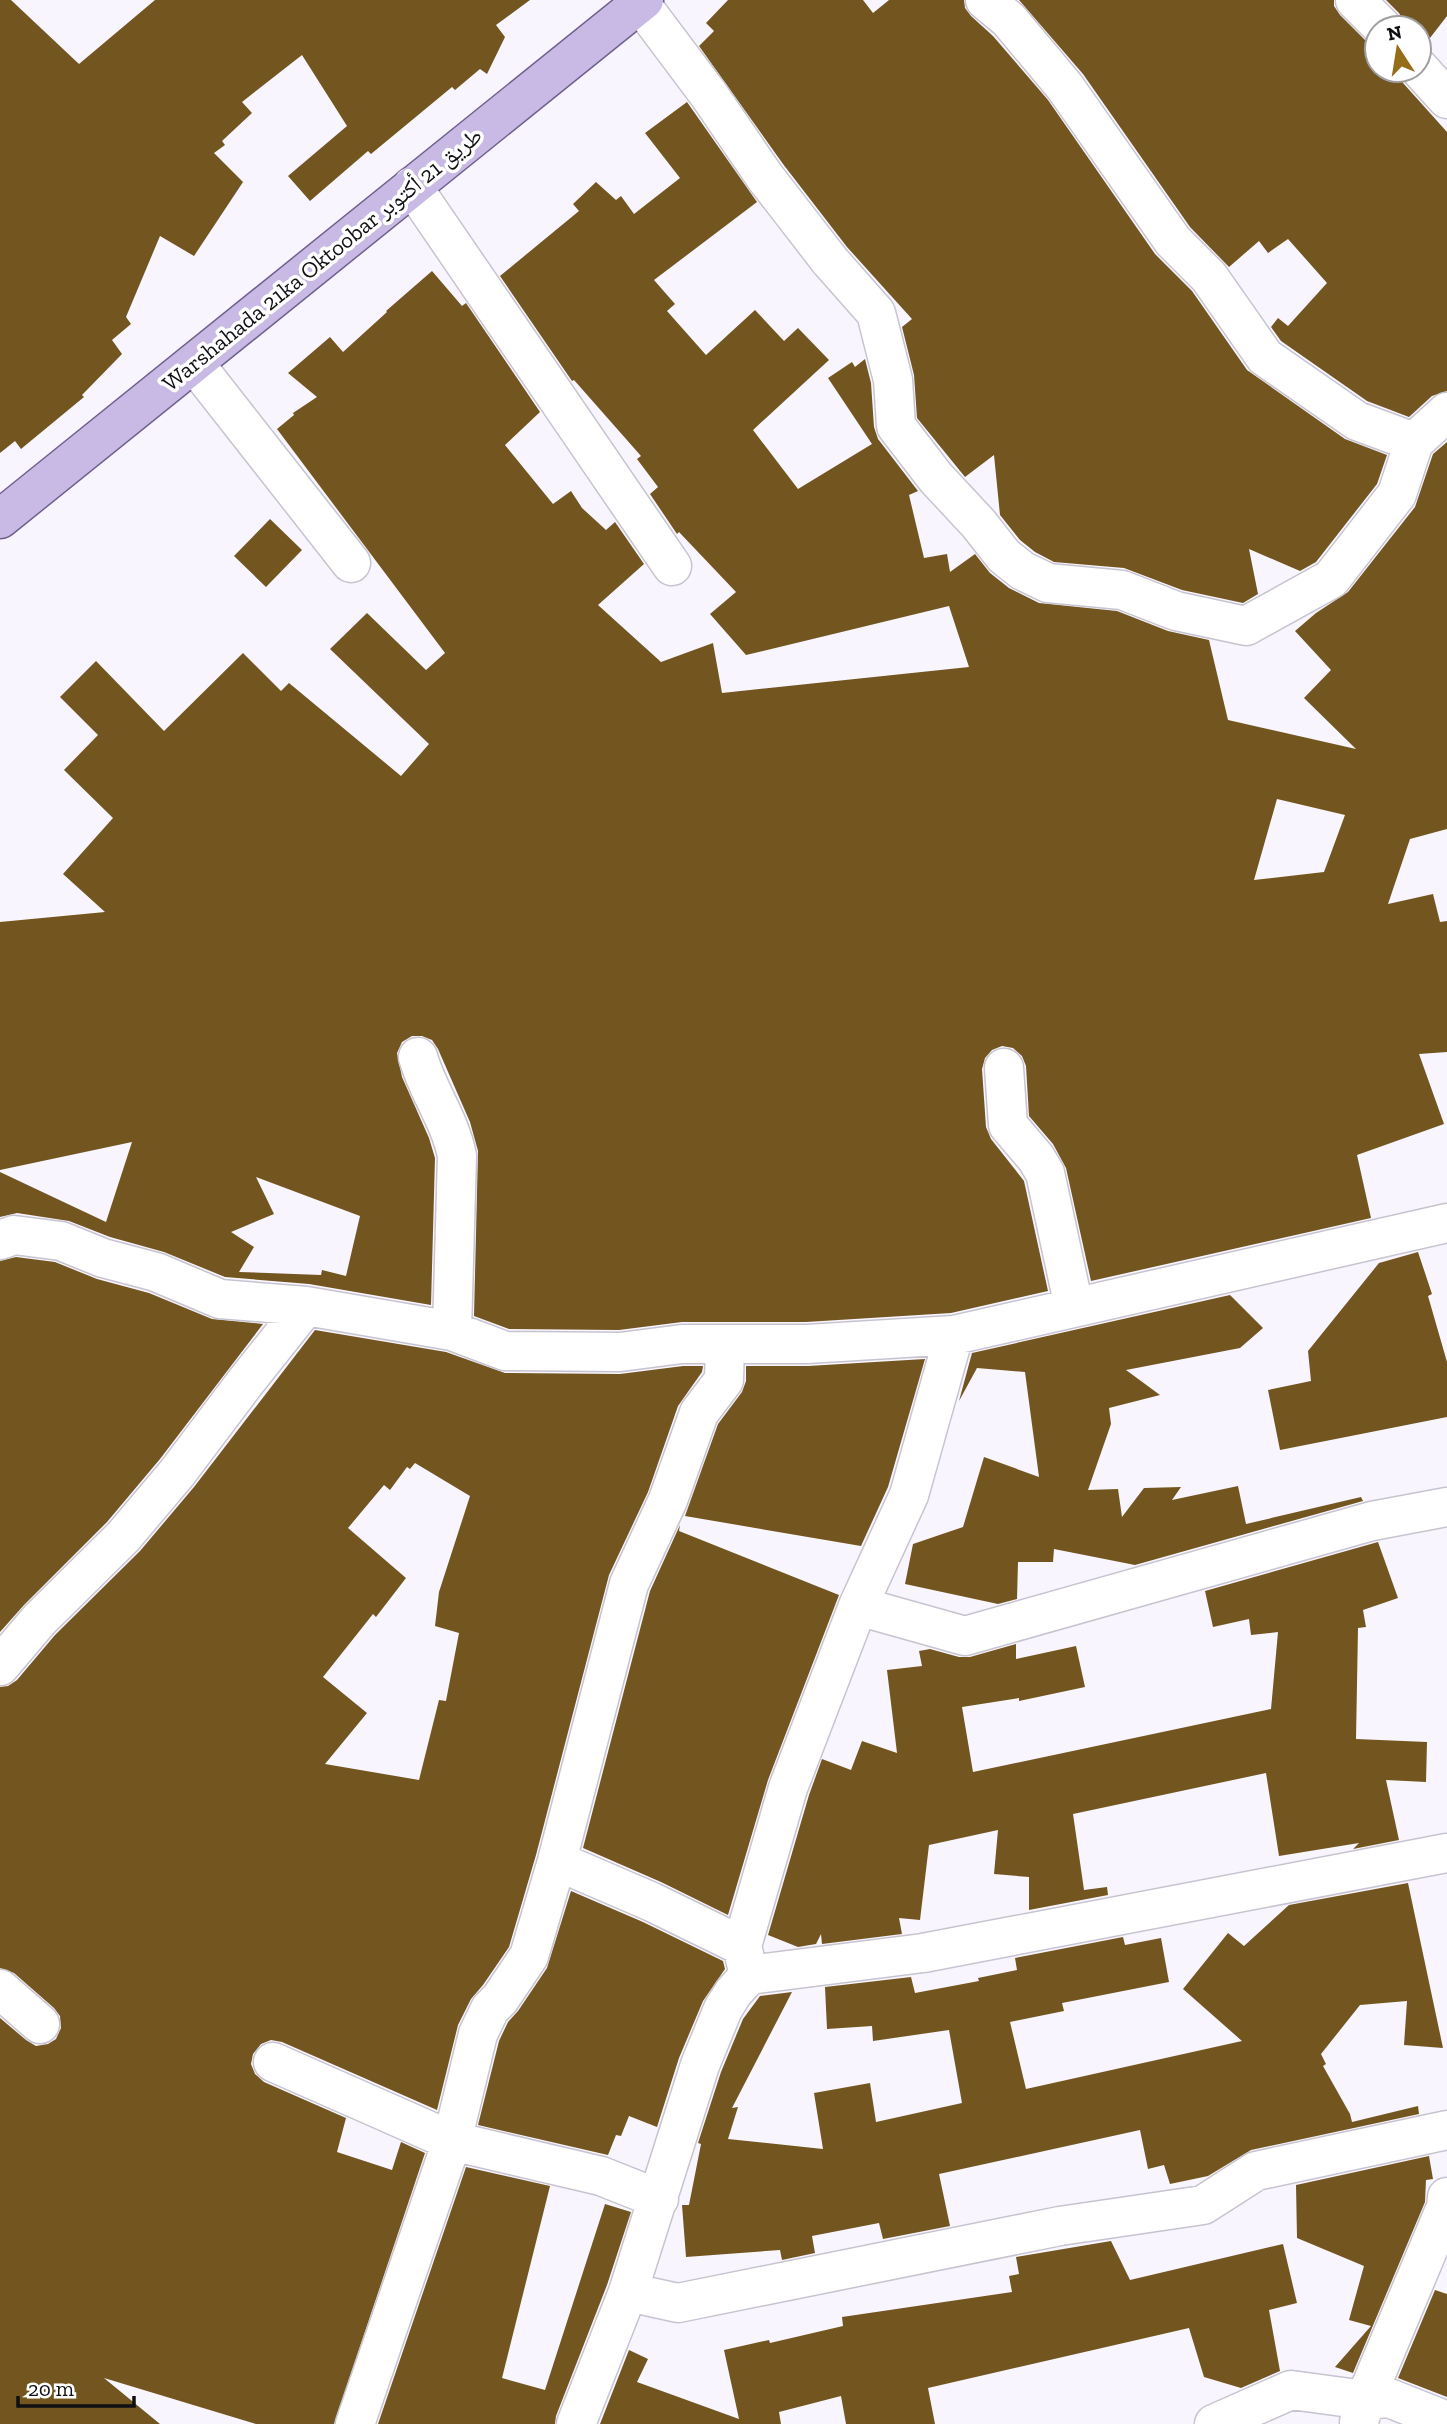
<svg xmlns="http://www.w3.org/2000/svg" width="1447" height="2424" font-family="'Zilla Slab','Noto Naskh Arabic',serif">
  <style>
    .building { fill: #73561f; fill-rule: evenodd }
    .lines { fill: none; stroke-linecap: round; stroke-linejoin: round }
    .minor-casing { stroke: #c7c4d0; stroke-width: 41 }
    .primary-casing { stroke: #70608f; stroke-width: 41 }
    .minor { stroke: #fff; stroke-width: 38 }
    .primary { stroke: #c8bae4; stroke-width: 38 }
    .labels { text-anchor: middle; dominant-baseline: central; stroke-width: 7; stroke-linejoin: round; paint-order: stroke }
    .street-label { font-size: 23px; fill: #100f13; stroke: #fff }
  </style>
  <rect width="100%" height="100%" fill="#f8f5ff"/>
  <!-- building -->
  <path class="building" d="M0 0H11L79 64 155 0H530L496 25 505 37 487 74 480 69 455 90 452 87 371 154 368 151 310 201 288 176 347 126 302 55 242 102 252 113 222 141 225 145 214 153 243 182 194 256 160 236 126 317 131 324 112 340 122 354 82 395 84 397 21 449 15 441 0 453Z
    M728 0H863L873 13 889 0H964L965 8 971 16 993 36 1048 100 1155 254 1192 291 1247 370 1345 439 1387 455 1377 484 1316 562 1300 571 1249 549 1258 594 1243 603 1182 590 1124 568 1054 562 1035 552 1020 540 1000 515 994 455 965 477 917 418 914 375 902 327 912 319 847 247 783 164 699 46 714 31 706 23Z
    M1019 0H1334V6L1340 15 1368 43 1377 49V70H1398L1403 83 1447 132V391L1432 396 1409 417 1367 401 1281 341 1271 327 1278 318 1288 326 1327 283 1288 239 1268 253 1259 241 1229 267 1190 227 1083 74Z
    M1386 0H1447V16L1423 47H1419V28H1404V22L1399 13Z
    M687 102 757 202 654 280 675 304 667 311 706 355 755 310 784 341 798 328 829 360 753 430 798 489 872 444 828 378 852 362 855 367 865 359 871 383 874 427 878 439 918 491 909 495 924 558 947 554 950 572 975 554 990 573 1009 588 1039 603 1117 611 1168 631 1209 640 1228 720 1356 749 1304 698 1331 670 1295 631 1316 613 1348 592 1415 507 1433 454 1447 442V829L1410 839 1388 904 1433 894 1440 922 1447 921V1052L1419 1054 1444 1124 1357 1155 1371 1218 1091 1281 1066 1168 1053 1144 1029 1116 1026 1066 1022 1056 1013 1048 1002 1046 992 1050 985 1058 982 1069 986 1127 991 1139 1024 1181 1048 1291 951 1313 806 1322H682L619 1330 509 1329 474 1316 478 1151 470 1122 438 1049 432 1040 422 1036H412L402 1042 397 1053 402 1077 429 1138 435 1158 431 1305 309 1284 225 1277 164 1252 110 1237 69 1221 17 1213 0 1217V1172L106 1222 132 1142 0 1170V922L105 912 63 874 113 818 64 770 98 735 60 697 96 661 164 731 243 653 281 691 289 683 401 776 429 744 330 649 367 613 426 670 445 653 277 429 294 415 293 413 317 397 288 373 330 337 343 352 387 312 386 311 432 271 462 306 466 303 540 412 505 445 553 504 571 491 582 508 606 530 615 522 644 564 598 605 661 662 713 643 722 693 969 667 949 606 746 655 710 614 736 592 679 532 677 534 650 494 658 487 637 459 641 456 574 380 572 381 500 276 579 211 573 204 596 182 616 200 621 196 634 214 680 178 645 133ZM1277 799 1345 815 1324 872 1254 880ZM256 1177 360 1216 346 1276 322 1270 321 1275 239 1272 254 1247 231 1232 274 1214Z
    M270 519 302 550 266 587 234 556Z
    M1418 1252 1432 1294 1428 1296 1447 1362V1417L1280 1450 1268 1390 1311 1381 1308 1351 1379 1263Z
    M16 1257 55 1262 97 1279 149 1293 212 1319 263 1324 160 1459 107 1522 24 1605 0 1632V1261Z
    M1230 1295 1263 1328 1240 1348 1126 1370 1160 1395 1109 1408 1111 1424 1088 1490 1118 1489 1122 1517 1144 1488 1181 1487 1172 1500 1238 1486 1246 1524 1361 1497 1363 1501 1135 1565 1054 1549 1053 1562H1018L1017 1599 998 1604 905 1584 913 1544 963 1527 984 1457 1039 1477 1025 1372 977 1368 959 1401 972 1353Z
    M315 1330 446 1352 505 1373 620 1374 683 1366H703L702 1372 678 1406 648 1492 609 1575 536 1855 509 1947 483 1985 471 1999 458 2025 437 2110 282 2042 271 2040 261 2044 253 2054 251 2064 255 2074 264 2082 346 2118 337 2152 392 2170 401 2142 425 2153 334 2424H256L104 2378 160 2424H0V2018L26 2040 36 2046 48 2044 56 2039 61 2028 60 2016 54 2008 14 1973 0 1968V1687L8 1686 17 1680 55 1635 140 1551 194 1487ZM415 1463 470 1496 439 1592 435 1626 459 1633 446 1701 439 1700 419 1780 325 1764 367 1713 323 1677 373 1614 376 1617 406 1578 348 1528 384 1485 390 1490 407 1467 410 1469Z
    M925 1359 888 1487 861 1546 685 1516 718 1424 742 1392 746 1381V1366H808Z
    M680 1525 679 1531 839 1595 768 1780 728 1915 661 1882 583 1848 650 1591Z
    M1378 1542 1398 1598 1363 1610 1366 1627 1358 1628 1356 1739 1427 1742 1426 1782 1386 1780 1399 1840 1353 1849 1359 1843 1279 1856 1266 1773 1073 1814 1084 1890 1107 1887 1108 1895 1029 1910V1877L994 1874 998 1830 929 1845 920 1920 899 1918 902 1934 822 1944 821 1934 816 1944 798 1947 768 1935 809 1795 822 1759 851 1770 862 1741 897 1753 887 1670 922 1666 919 1651 930 1649 959 1657H970L1016 1644V1659L1076 1646 1085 1687 1019 1701V1698L962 1707 973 1772 1271 1709 1278 1632 1251 1635 1249 1619 1213 1627 1205 1591Z
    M1408 1883 1443 2048 1404 2045 1407 2001 1360 2005 1321 2054 1326 2064 1323 2066 1350 2114 1352 2122 1418 2106 1419 2114 1251 2150 1208 2176 1170 2184 1164 2165 1148 2169 1140 2130 939 2174 950 2226 883 2239 879 2223 812 2236 815 2253 782 2260 780 2250 686 2257 682 2205H689L701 2144 698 2143 721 2072 743 2019 760 1996 792 1992 732 2108 738 2107 728 2139 823 2149 814 2093 870 2083 876 2122 962 2103 949 2030 873 2041 872 2026 827 2029 825 1987 911 1977 915 1993 979 1981 978 1978 1017 1970 1015 1958 1123 1937 1125 1945 1161 1938 1169 1982 1062 2003 1064 2011 1010 2022 1026 2089 1242 2041 1183 1989 1228 1933 1244 1946 1289 1905Z
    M571 1891 643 1922 723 1961 725 1969 703 2001 679 2058 657 2127 629 2116 621 2136 616 2135 608 2155 478 2125 499 2041 508 2022 518 2011 547 1968Z
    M1429 2156 1433 2179 1426 2180 1425 2202 1353 2373 1335 2367 1371 2326 1349 2320 1364 2266 1297 2238 1296 2185Z
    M466 2167 550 2186 502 2378 545 2390 605 2204 631 2212 607 2285 556 2416 555 2424H378Z
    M1111 2241 1130 2280 1283 2244 1297 2303 1269 2310 1280 2371 1241 2388 1204 2377 1189 2328 928 2388 935 2424H846L841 2396 779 2412 781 2424H600L629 2350 648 2359 637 2382 739 2419 724 2350 769 2340 770 2343 843 2326 842 2317 1012 2292 1009 2276 1019 2274 1016 2257Z
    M1435 2290 1447 2294V2397L1398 2378Z"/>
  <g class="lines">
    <!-- minor casing -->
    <g class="minor-casing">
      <path id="minor" d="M985 0 1009 20 1065 87 1173 241 1209 277 1265 357 1357 421 1414 442
        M1355 0 1383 28
        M640 3 709 95 765 177 830 261 876 313 893 380 896 426 936 478 978 523 1004 556 1023 571 1048 583 1122 590 1176 611 1246 626 1331 579 1397 494 1414 442 1447 412
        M1419 68 1447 99
        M412 186 672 566
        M194 363 351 563
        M418 1057C428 1092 450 1120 457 1156L452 1331
        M1004 1068 1008 1125 1036 1158 1045 1173 1074 1307
        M0 1240 14 1235 61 1241 103 1258 156 1272 220 1299 306 1306 452 1331 505 1351 620 1352 682 1344H807L954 1335 1447 1223
        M858 1606 965 1636 1372 1521 1447 1507
        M0 1666 39 1620 123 1537 177 1473 244 1384 306 1306
        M557 1861 652 1902 742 1946
        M749 1975 923 1953 1447 1853
        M0 1989 40 2024
        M273 2062 452 2141 601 2176 659 2199
        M628 2292 678 2303 1060 2226 1203 2205 1256 2171 1447 2130
        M1359 2422 1365 2400 1446 2207 1447 2197
        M355 2424 452 2141 478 2034 490 2009 500 1999 529 1956 557 1861 629 1584 668 1500 699 1413 724 1380 725 1344
        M576 2424 628 2292 700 2065 723 2009 733 1993 749 1975 742 1946 788 1788 858 1606 909 1495 954 1335
        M1214 2424 1291 2390 1365 2400 1389 2398 1447 2421"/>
    </g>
    <!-- primary casing -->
    <g class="primary-casing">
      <path id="primary" d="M0 519 644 0"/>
    </g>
    <!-- minor -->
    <use href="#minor" class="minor"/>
    <!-- primary -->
    <use href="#primary" class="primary"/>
  </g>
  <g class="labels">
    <!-- street labels -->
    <g class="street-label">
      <text transform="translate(322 259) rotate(-39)">Warshahada 21ka Oktoobar طريق 21 أكتوبر</text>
    </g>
  </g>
  <!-- north arrow -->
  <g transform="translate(1398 49) rotate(348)"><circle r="33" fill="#ffffff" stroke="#9f9fa1" stroke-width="2"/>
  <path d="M0-5L12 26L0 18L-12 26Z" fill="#956c17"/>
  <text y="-10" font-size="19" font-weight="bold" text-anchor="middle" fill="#100f13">N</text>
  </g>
  <!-- scale -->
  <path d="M18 2396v10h116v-10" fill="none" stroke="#100f13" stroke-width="3.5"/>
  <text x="28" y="2396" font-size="21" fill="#100f13" stroke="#ffffff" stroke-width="5" paint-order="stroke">20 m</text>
</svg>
